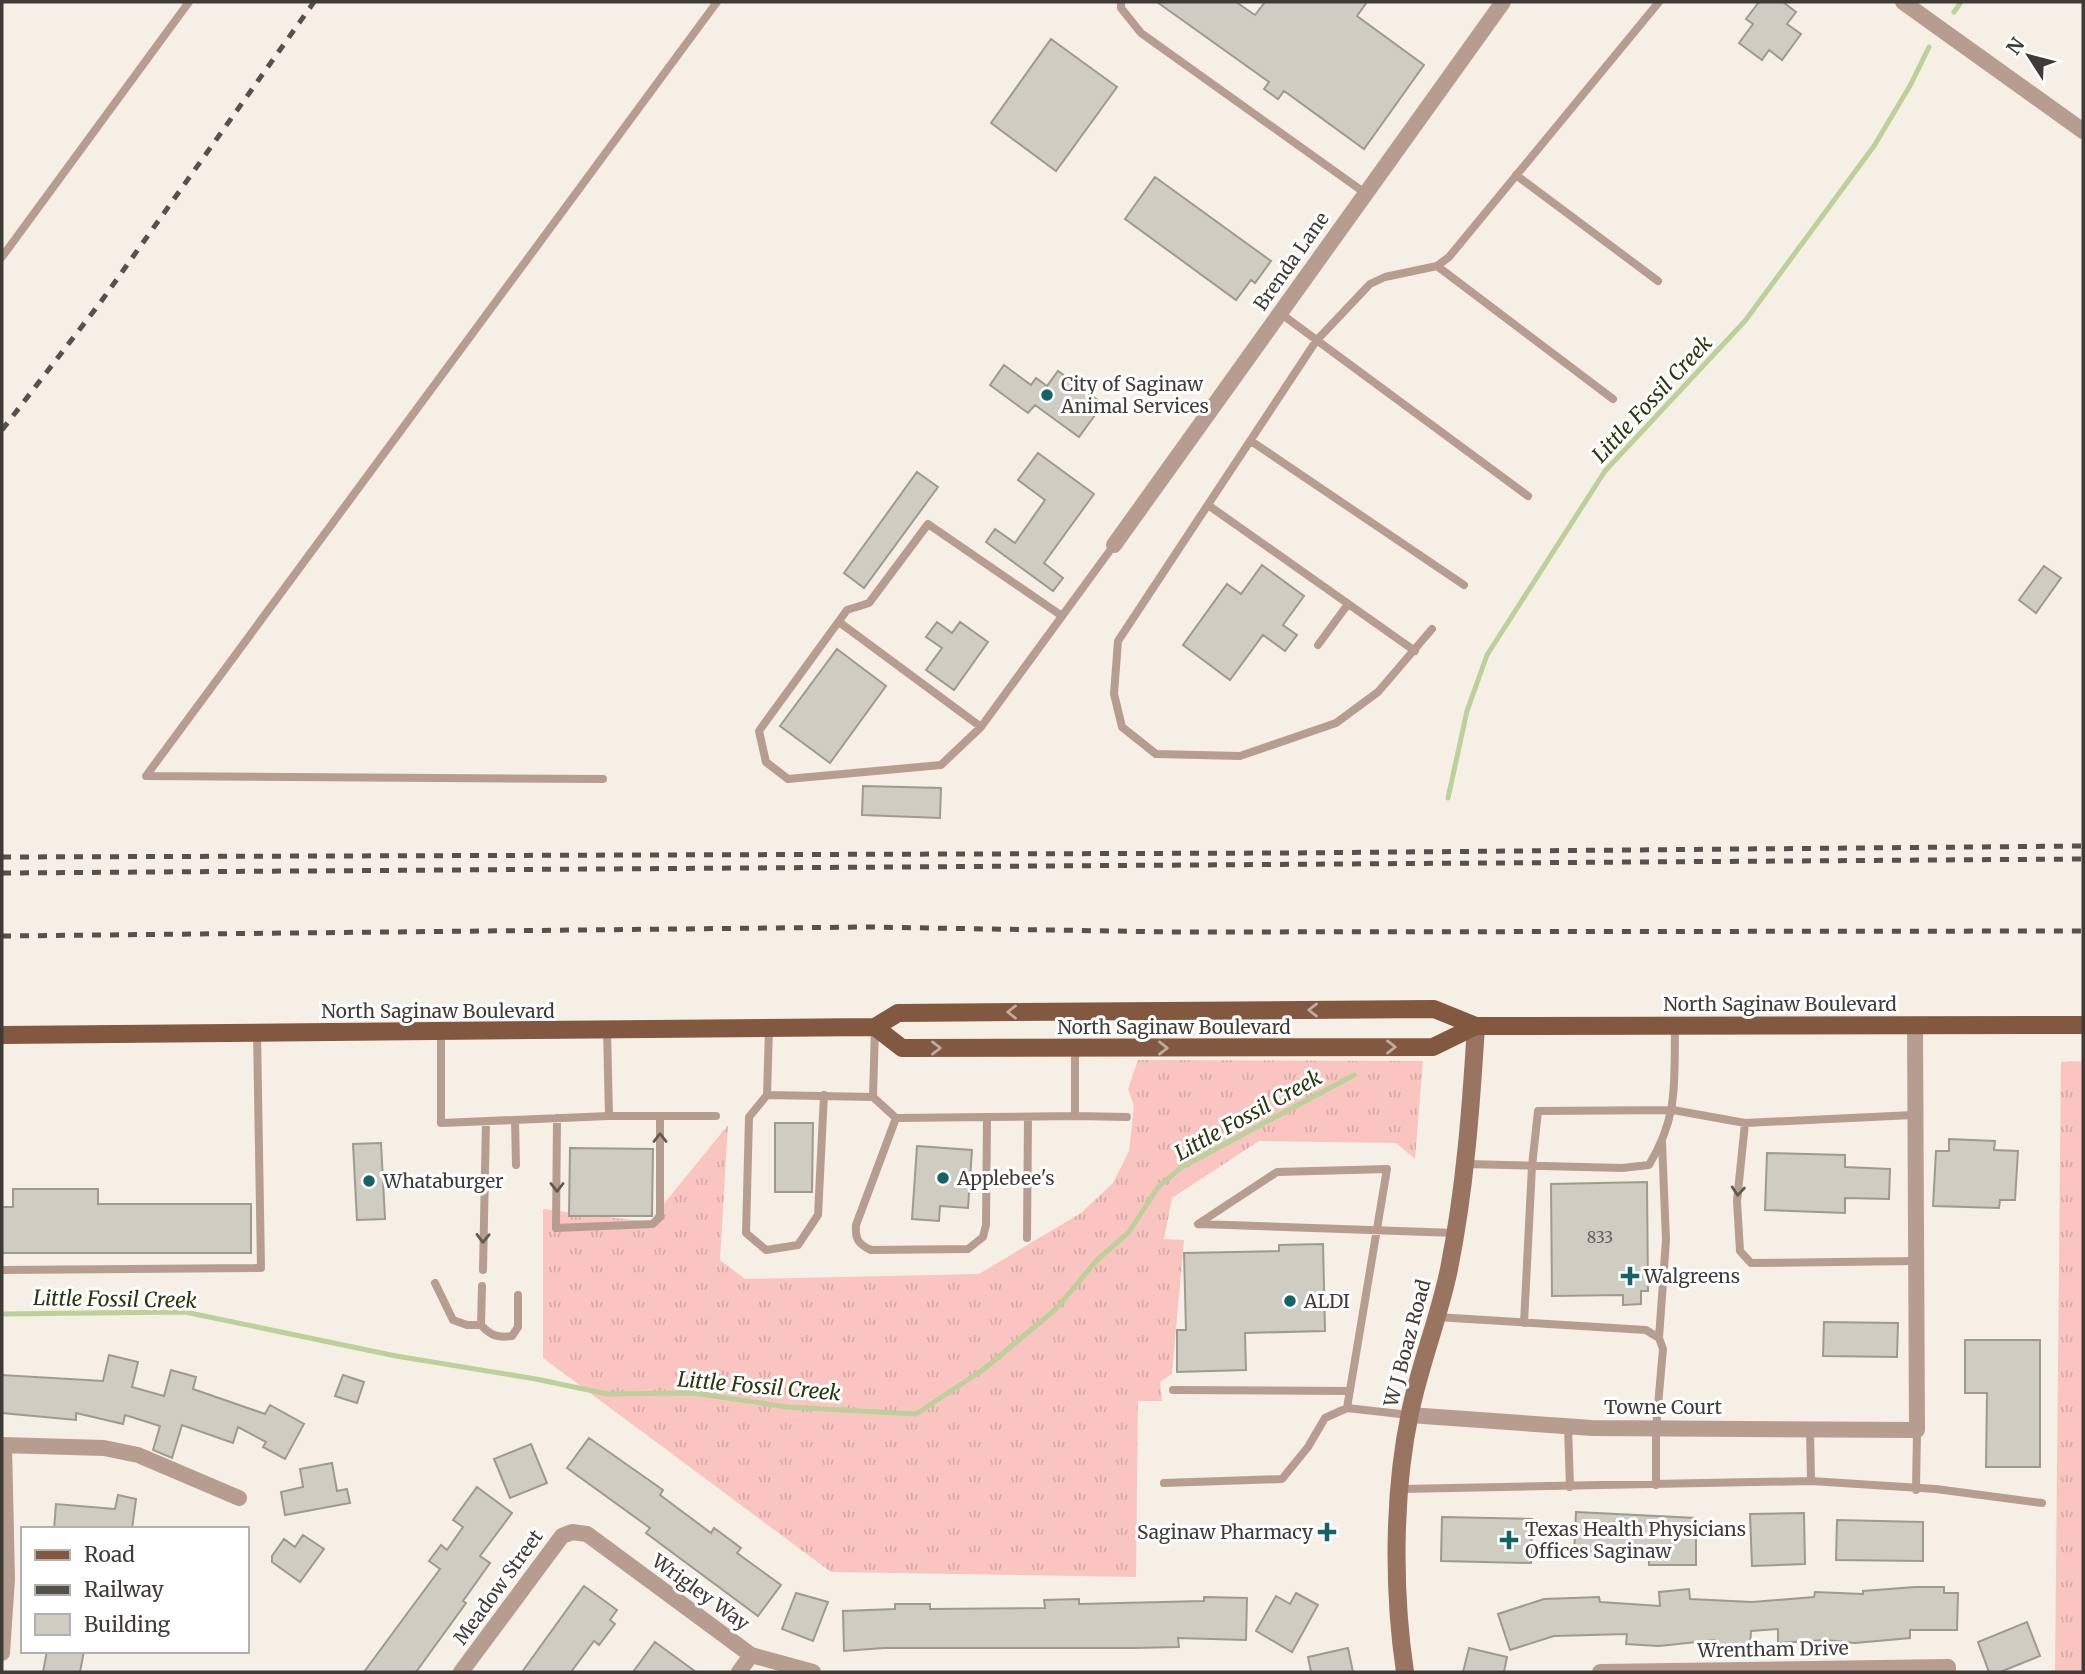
<svg xmlns="http://www.w3.org/2000/svg" width="2085" height="1674" font-family="Merriweather,serif">
  <style>
    .grass { fill: url(#grass-tufts) }
    .lines { fill: none; stroke-linecap: round; stroke-linejoin: round }
    .stream { stroke: #bbd199; stroke-width: 5 }
    .building { fill: #cfcdc2; stroke: #9d9b90; stroke-width: 2 }
    .lane { stroke: #b79d8f; stroke-width: 8 }
    .street { stroke: #b79d8f; stroke-width: 16 }
    .secondary { stroke: #997561; stroke-width: 18 }
    .primary { stroke: #835840; stroke-width: 18 }
    .rail { stroke: #55524d; stroke-width: 5; stroke-dasharray: 9 9; stroke-linecap: butt }
    .oneway { stroke: #c1aca0 }
    .oneway2 { stroke: #635952 }
    .poi-dot { fill: #136368; stroke: #fff; stroke-width: 2.5 }
    .labels { text-anchor: middle; dominant-baseline: central; stroke-width: 6; stroke-linejoin: round; paint-order: stroke }
    .number-label { font-size: 16px; fill: #63605a }
    .street-label { font-size: 19px; fill: #3f3c38; stroke: #fff }
    .poi-label { font-size: 19px; fill: #3f3c38; stroke: #fff; text-anchor: start }
    .water-label { font-size: 21px; font-style: italic; fill: #29370d; stroke: #fff }
  </style>
  <defs>
    <pattern id="grass-tufts" width="24" height="20" patternUnits="userSpaceOnUse" patternTransform="scale(1.75)"><rect width="24" height="20" fill="#fac5c1"/><path d="M3 7l-1-3M5 7V3M7 7l1-3M15 17l-1-3M17 17v-4M19 17l1-3" fill="none" stroke="#d7aaa7"/></pattern>
  </defs>
  <rect width="100%" height="100%" fill="#f6efe5"/>
  <!-- grass -->
  <path class="grass" d="M1138 1060 1423 1061 1415 1159 1396 1143 1259 1141 1172 1198 1164 1239 1184 1240 1172 1374 1160 1382 1162 1401H1138L1136 1577 831 1572 543 1358V1209L649 1222 728 1125 720 1260 745 1279 979 1274 1081 1213 1113 1183 1129 1151 1134 1106 1128 1089Z
    M2083 1061V1672H2055L2061 1062Z"/>
  <g class="lines">
    <!-- stream -->
    <path class="stream" d="M1954 12 1961 2
      M1448 798 1467 711 1487 655 1605 471 1745 321 1874 146 1911 84 1929 47
      M2 1314 185 1312 396 1356 536 1379 607 1394 694 1393 787 1407 916 1414 984 1369 1057 1308 1097 1260 1129 1232 1158 1187 1182 1167 1354 1075"/>
  </g>
  <!-- building -->
  <path class="building" d="M1157 2H1236L1255 15 1265 2H1367L1357 16 1424 65 1364 149 1284 91 1278 99 1264 89 1269 82Z
    M1759 2H1783L1796 12 1787 24 1801 34 1782 60 1769 50 1762 60 1739 43 1753 24 1746 19Z
    M1051 39 1117 87 1056 171 991 123Z
    M1155 177 1271 261 1255 283 1251 280 1236 300 1125 219Z
    M1004 365 1031 385 1036 378 1047 386 1058 371 1103 404 1079 437 1035 405 1028 413 990 385Z
    M1038 453 1094 494 1044 563 1063 578 1053 591 986 542 995 529 1015 543 1045 500 1018 480Z
    M917 472 938 487 864 588 844 573Z
    M1262 565 1304 596 1283 625 1297 635 1285 651 1263 635 1230 680 1183 645 1227 584 1241 594Z
    M2044 566 2061 578 2036 613 2019 600Z
    M937 622 952 633 960 622 988 642 954 690 926 670 942 648 926 637Z
    M837 649 886 686 830 763 780 726Z
    M863 786 941 788 940 818 862 815Z
    M775 1123H813L812 1192H775Z
    M1949 1139 1995 1141 1994 1150 2018 1151 2015 1200H2000L1999 1208 1933 1206 1936 1151H1949Z
    M381 1143 385 1219 357 1220 353 1144Z
    M917 1146 972 1150 968 1208 940 1206 939 1221 912 1219Z
    M570 1148 653 1149 652 1216H569Z
    M1767 1153 1845 1155V1167L1890 1169 1889 1199 1845 1198V1213L1765 1210Z
    M1647 1182 1648 1291H1641V1304L1623 1305V1295L1552 1296 1551 1184Z
    M13 1189H98V1204H251V1253H2V1207H13Z
    M1323 1244 1325 1331 1245 1333 1246 1370 1177 1372V1330H1186L1184 1253 1279 1251V1245Z
    M1824 1322 1898 1323 1897 1357 1823 1356Z
    M1965 1340H2040V1467H1986L1987 1393H1965Z
    M109 1355 138 1362 132 1387 164 1396 171 1370 196 1377 193 1389 265 1414 270 1405 304 1424 285 1459 263 1447 266 1442 238 1427 233 1443 182 1425 172 1458 153 1450 160 1426 125 1415 123 1424 76 1413V1420L2 1413V1375L103 1381Z
    M343 1375 364 1382 357 1403 335 1396Z
    M589 1438 663 1490 660 1495 711 1533 714 1528 741 1548 737 1553 781 1585 758 1616 646 1533 650 1528 567 1468Z
    M531 1444 547 1483 510 1498 494 1459Z
    M332 1463 337 1491 347 1489 350 1503 285 1515 281 1492 303 1487 300 1469Z
    M477 1487 512 1513 480 1556 490 1563 463 1601 466 1603 416 1672H364L440 1569 429 1561 441 1545 447 1550 463 1527 453 1520Z
    M118 1495 136 1499 132 1529H54L56 1504 115 1509Z
    M1576 1512 1696 1518V1565H1649V1558L1574 1555Z
    M1804 1513 1805 1564 1752 1566 1750 1514Z
    M1442 1517 1532 1519 1531 1563 1441 1561Z
    M1837 1520 1923 1522V1561L1836 1560Z
    M303 1535 324 1549 300 1582 272 1562V1556L284 1539 295 1547Z
    M584 1586 617 1610 610 1620 615 1624 599 1645 594 1641 571 1672H522Z
    M1915 1587H1944V1593H1958L1957 1630H1910V1638L1855 1643 1826 1640 1778 1643V1629L1751 1631 1750 1645 1715 1644V1640L1659 1646 1626 1644 1627 1634 1554 1636 1510 1650 1498 1614 1544 1599 1599 1597 1600 1602 1660 1606 1659 1592 1689 1589 1690 1599 1752 1602 1814 1597 1815 1592 1863 1594V1591Z
    M796 1593 828 1602 813 1641 782 1629Z
    M1296 1593 1318 1605 1292 1652 1256 1631 1276 1596 1290 1604Z
    M1204 1597 1247 1598 1246 1640 1178 1638 1179 1647 1134 1648H884L844 1651 843 1611 895 1609V1604H930V1609L1045 1608 1044 1600 1079 1599V1604L1204 1601Z
    M2027 1622 2040 1656 2000 1672H1989L1978 1642Z
    M655 1642 696 1672H633Z
    M1348 1648 1353 1672H1311L1308 1657Z
    M1469 1648 1507 1657 1504 1672H1463Z
    M47 1651H84L80 1672H43Z"/>
  <g class="lines">
    <!-- lane -->
    <path class="lane" d="M1121 2V8L1141 33 1365 193
      M1516 175 1658 281
      M2 257 189 2
      M1437 266 1613 399
      M1280 313 1528 496
      M1251 441 1464 585
      M1208 505 1415 651
      M1062 616 928 524 869 603 847 610 759 731 766 762 788 779 941 765 981 727 1114 545
      M839 622 981 727
      M1432 629 1378 692 1336 723 1240 756 1156 754 1122 727 1114 694 1118 641 1316 341 1370 284 1385 277 1437 266 1449 257 1659 2
      M1318 645 1348 604
      M603 779 146 776 717 2
      M769 1029 767 1095 749 1117 746 1233 766 1250 798 1245 818 1215 824 1095
      M441 1032V1123L609 1116 607 1030
      M767 1095 873 1097 875 1027
      M873 1097 896 1118 856 1225C855 1239 858 1244 871 1250L968 1249 983 1237 986 1225 987 1117 1075 1116V1048
      M609 1116H716
      M1075 1116 1127 1117
      M557 1118 556 1228 653 1224 660 1217V1116
      M896 1118 987 1117
      M515 1120 516 1165
      M1745 1123 1737 1201 1740 1251 1751 1263 1915 1261
      M1466 1164 1622 1168 1649 1165C1679 1116 1674 1081 1675 1025
      M1198 1224 1277 1172 1387 1169 1347 1408 1409 1415
      M1199 1224 1455 1233
      M1027 1238 1028 1117
      M2 1270 261 1268 257 1033
      M483 1270 486 1121
      M435 1283 453 1320 467 1325H481
      M482 1286 481 1325C491 1336 498 1338 512 1336L518 1327V1295
      M1436 1317 1646 1330 1659 1338 1663 1349 1656 1428V1485
      M1524 1323 1532 1166 1538 1111 1673 1110 1745 1123 1913 1115
      M1659 1338 1666 1240 1662 1142
      M1173 1390 1350 1391
      M1568 1426 1570 1487
      M1810 1429 1811 1481
      M1164 1483 1282 1479 1308 1447 1325 1418 1347 1408
      M1402 1489 1811 1481 1936 1489 2042 1503
      M1916 1490 1917 1430"/>
    <!-- street -->
    <path class="street" d="M1903 2 2083 131
      M1114 545 1503 2
      M1409 1415 1592 1428 1917 1430 1915 1026
      M2 1445 104 1448 138 1455 239 1498
      M2 1653 7 1579 4 1445
      M461 1672 562 1536 572 1532 587 1534 751 1655 813 1672
      M739 1672 751 1655
      M1600 1672 1948 1667V1672"/>
    <!-- secondary -->
    <path class="secondary" d="M1405 1672C1393 1592 1393 1493 1410 1413 1420 1364 1439 1318 1449 1269 1465 1189 1471 1108 1476 1026"/>
    <!-- primary -->
    <path class="primary" d="M875 1027 902 1048 1433 1047 1476 1026
      M2 1035 875 1027 898 1013 1434 1009 1476 1026 2083 1025"/>
    <!-- rail -->
    <path class="rail" d="M2 430 100 303 314 2
      M2 857 1287 853 2083 846
      M2 873 2083 859
      M2 936 868 927 1172 932 2083 931"/>
  </g>
  <!-- one-way arrows -->
  <defs><path id="oneway-chevron" d="M-2-3.5L2.5 0L-2 3.5" fill="none" stroke-width="1.6" stroke-linecap="round" stroke-linejoin="round" transform="scale(1.75)"/></defs>
  <g class="oneway">
    <use href="#oneway-chevron" transform="translate(1313 1010) rotate(180)"/>
    <use href="#oneway-chevron" transform="translate(1012 1012) rotate(180)"/>
    <use href="#oneway-chevron" transform="translate(1391 1047)"/>
    <use href="#oneway-chevron" transform="translate(936 1048)"/>
    <use href="#oneway-chevron" transform="translate(1163 1048)"/>
  </g>
  <g class="oneway2">
    <use href="#oneway-chevron" transform="translate(660 1138) rotate(-90)"/>
    <use href="#oneway-chevron" transform="translate(557 1187) rotate(90)"/>
    <use href="#oneway-chevron" transform="translate(1738 1191) rotate(95)"/>
    <use href="#oneway-chevron" transform="translate(483 1238) rotate(91)"/>
  </g>
  <!-- markers -->
  <g class="poi-dot">
    <circle cx="1047" cy="395" r="7"/>
    <circle cx="943" cy="1178" r="7"/>
    <circle cx="369" cy="1181" r="7"/>
    <path d="M1626.5 1265.5h7v7h7v7h-7v7h-7v-7h-7v-7h7z"/>
    <circle cx="1290" cy="1301" r="7"/>
    <path d="M1323.5 1521.5h7v7h7v7h-7v7h-7v-7h-7v-7h7z"/>
    <path d="M1505.5 1529.5h7v7h7v7h-7v7h-7v-7h-7v-7h7z"/>
  </g>
  <g class="labels">
    <!-- number labels -->
    <g class="number-label">
      <text x="1600" y="1237">833</text>
    </g>
    <!-- street labels -->
    <g class="street-label">
      <text transform="translate(1291 261) rotate(-55)">Brenda Lane</text>
      <text x="1780" y="1004">North Saginaw Boulevard</text>
      <text x="438" y="1011">North Saginaw Boulevard</text>
      <text x="1174" y="1027">North Saginaw Boulevard</text>
      <text transform="translate(1407 1343) rotate(-75)">W J Boaz Road</text>
      <text x="1663" y="1407">Towne Court</text>
      <text transform="translate(498 1587) rotate(-54)">Meadow Street</text>
      <text transform="translate(701 1592) rotate(36)">Wrigley Way</text>
      <text transform="translate(1773 1649) rotate(-1)">Wrentham Drive</text>
    </g>
    <!-- poi labels -->
    <g class="poi-label">
      <text x="1061" y="384">City of Saginaw<tspan x="1061" dy="22">Animal Services</tspan></text>
      <text x="957" y="1178">Applebee's</text>
      <text x="383" y="1181">Whataburger</text>
      <text x="1644" y="1276">Walgreens</text>
      <text x="1304" y="1301">ALDI</text>
      <text x="1525" y="1529">Texas Health Physicians<tspan x="1525" dy="22">Offices Saginaw</tspan></text>
      <text x="1313" y="1532" text-anchor="end">Saginaw Pharmacy</text>
    </g>
    <!-- water labels -->
    <g class="water-label">
      <text transform="translate(1652 399) rotate(-47)">Little Fossil Creek</text>
      <text transform="translate(1248 1115) rotate(-29)">Little Fossil Creek</text>
      <text transform="translate(115 1299) rotate(1)">Little Fossil Creek</text>
      <text transform="translate(759 1386) rotate(5)">Little Fossil Creek</text>
    </g>
  </g>
  <!-- border -->
  <rect width="2085" height="1674" fill="none" stroke="#3f3c38" stroke-width="7"/>
  <!-- legend -->
  <rect x="21" y="1527" width="228" height="126" fill="#ffffff" stroke="#b2b1af" stroke-width="2"/>
  <rect x="35" y="1550" width="35" height="10" fill="#835840" stroke="#b2b1af" stroke-width="2"/>
  <text x="84" y="1562" font-size="21" fill="#3f3c38">Road</text>
  <rect x="35" y="1585" width="35" height="10" fill="#55524d" stroke="#b2b1af" stroke-width="2"/>
  <text x="84" y="1597" font-size="21" fill="#3f3c38">Railway</text>
  <rect x="35" y="1614" width="35" height="21" fill="#cfcdc2" stroke="#b2b1af" stroke-width="2"/>
  <text x="84" y="1632" font-size="21" fill="#3f3c38">Building</text>
  <!-- north arrow -->
  <g transform="translate(2029 56) rotate(306)" stroke="#ffffff" stroke-width="5" paint-order="stroke">
  <path d="M0-5L12 26L0 18L-12 26Z" fill="#3f3c38"/>
  <text y="-10" font-size="19" font-weight="bold" text-anchor="middle" fill="#3f3c38">N</text>
  </g>
</svg>
